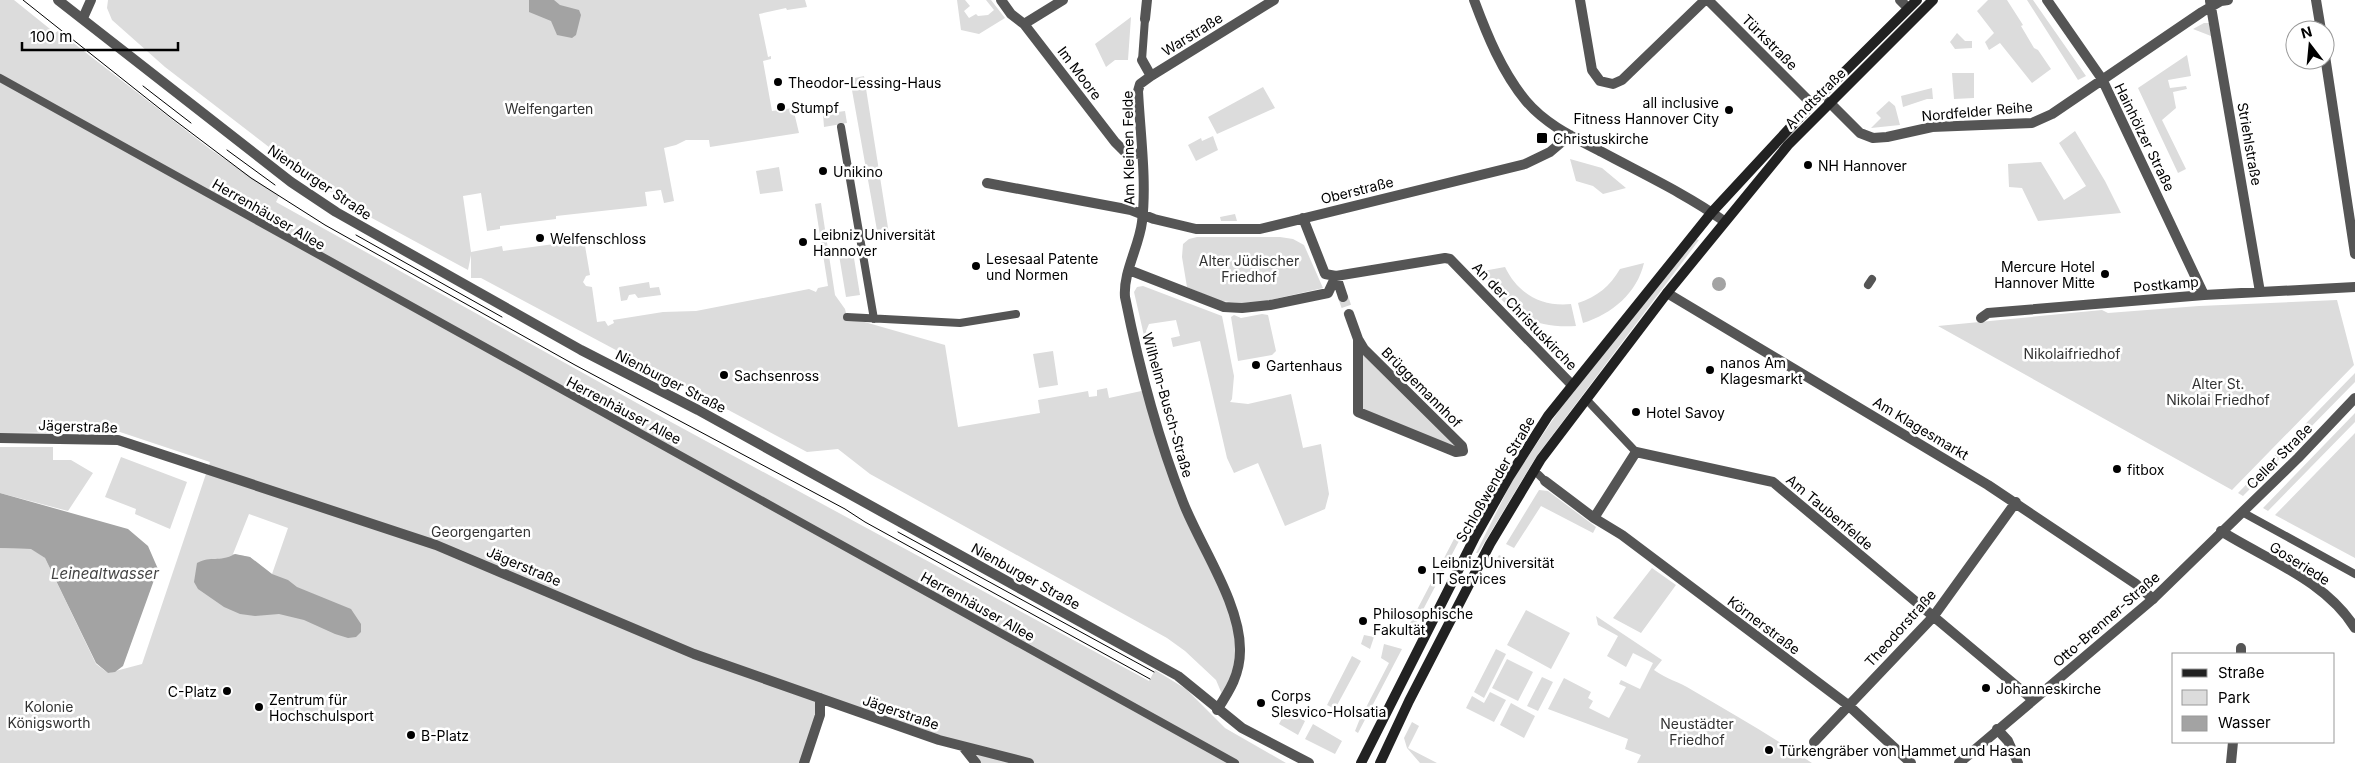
<svg xmlns="http://www.w3.org/2000/svg" width="2355" height="763" font-family="Inter,sans-serif">
  <style>
    .green { fill: #dcdcdc; fill-rule: evenodd }
    .water { fill: #a3a3a3 }
    .lines { fill: none; stroke-linecap: round; stroke-linejoin: round }
    .minor-tunnel { stroke: #d9d9d9; stroke-width: 10; stroke-dasharray: 10 5; stroke-linecap: butt }
    .pedestrian { stroke: #555; stroke-width: 8 }
    .minor { stroke: #555; stroke-width: 10 }
    .tertiary { stroke: #555; stroke-width: 10 }
    .secondary { stroke: #222; stroke-width: 10 }
    .tram { stroke: #000; stroke-width: 1 }
    .poi-dot { fill: #000; stroke: #fff; stroke-width: 2 }
    .labels { text-anchor: middle; dominant-baseline: central; stroke-width: 5; stroke-linejoin: round; paint-order: stroke }
    .street-label { font-size: 14px; fill: #000; stroke: #fff }
    .poi-label { font-size: 14px; fill: #000; stroke: #fff; text-anchor: start }
    .park-label { font-size: 14px; fill: #333; stroke: #fff }
    .water-label { font-size: 15px; font-style: italic; fill: #444; stroke: #fff }
  </style>
  <rect width="100%" height="100%" fill="#fff"/>
  <!-- green -->
  <path class="green" d="M0 0H14L55 33 58 31 210 149 279 196 276 202 671 422 1149 681 1155 670 1186 689 1225 728 1286 763H976L964 748 820 698 803 763H0V548L32 549 45 558 96 664 108 673 142 664 210 462 120 432 0 433ZM249 514 288 528 272 574 250 557 233 554Z
    M108 0H805L807 7 787 10 786 8 759 14 768 57 771 56V59L763 61 772 111 793 108 799 133 710 147 709 140H686L676 145 664 148 674 201 664 203 661 190 645 192 647 206 556 216V219L500 226V229L487 231 481 193 463 196 471 252 502 246 503 251 584 240 590 275 586 276 583 282 586 286 592 287 597 322 605 321 608 326 614 323 613 320 663 312 696 311 809 289 816 292 818 288 828 286 815 204 821 203 835 295 845 309 847 317 945 345 958 427 1040 413 1038 400 1088 391 1089 397 1097 396V390L1107 388 1109 398 1146 390 1163 449 1227 597 1240 650 1224 699 1216 680 1185 651 1167 638 870 474 838 449 807 452 481 278H471V255L468 270 357 210 300 171 165 67 112 20 107 8Z
    M957 0H965L970 6 964 11 969 18 976 14 978 16 988 15 994 10 986 0H991L1005 18 979 34 961 30Z
    M1988 0H2007L2023 25 2021 26 2034 48 2038 50 2051 69 2032 83 2000 43 1989 50 1985 42 1994 33 1977 11Z
    M2027 0H2033L2086 76 2078 80Z
    M1131 17 1128 60H1115L1106 67 1095 44Z
    M2204 23H2209L2211 36 2193 29Z
    M1957 33 1965 41H1972V48L1955 49 1950 42Z
    M2187 55 2191 76 2168 80 2170 88 2186 86 2187 89 2173 92 2176 108 2162 120 2186 169 2178 173 2138 88Z
    M1952 73H1974V98L1954 99Z
    M864 76 889 234 878 236 850 79Z
    M1263 87 1275 108 1217 134 1208 117Z
    M1932 88 1933 99H1927L1903 107 1901 96Z
    M1889 101 1895 106 1900 125 1871 128 1881 118 1876 113Z
    M845 111 847 123 824 127 823 114Z
    M2075 131 2105 181 2121 213 2038 221 2022 188 2009 187 2008 164 2041 162 2064 200 2086 186 2059 143Z
    M1213 136 1218 150 1196 161 1188 145 1201 138 1202 141Z
    M1570 159 1602 168 1626 188 1603 194 1593 186 1576 181Z
    M779 167 783 191 760 194 756 171Z
    M1235 214 1237 221H1221L1220 217Z
    M1197 237H1280L1293 239 1304 245 1323 288 1261 302 1242 303 1220 301 1187 287 1182 257 1183 244 1189 239Z
    M1696 239 1699 240 1536 457 1478 553H1476L1513 479 1560 409Z
    M853 252 860 295 846 297 839 255Z
    M1644 263C1637 293 1612 314 1583 323L1578 303C1597 297 1610 286 1620 269Z
    M1505 267C1518 294 1542 307 1571 304L1576 326C1531 329 1502 311 1483 271Z
    M649 282 650 288 659 287 661 295 638 298 635 294 629 295 627 300 621 301 619 287Z
    M1143 286 1222 316 1234 376 1232 399 1230 402 1248 404 1291 394 1303 448 1321 444 1329 494 1325 509 1285 526 1258 463 1234 473 1227 458 1200 341 1173 347 1171 338 1180 336 1176 320 1149 324 1146 331 1153 352 1148 353 1134 292 1137 287Z
    M2337 300 2354 365 2232 490 1938 326 2102 310 2108 313 2199 306Z
    M1262 314 1268 315 1276 351 1272 355 1238 361 1231 317 1234 315 1241 318Z
    M1358 339 1463 451 1358 412Z
    M1053 351 1058 385 1039 388 1033 354Z
    M2355 373V382L2243 496 2238 493Z
    M2355 413V422L2268 511 2263 508Z
    M2355 433V558L2275 515Z
    M0 447H53V460H71L93 473 68 511 0 493Z
    M121 457 187 482 170 529 135 514 136 509 105 497Z
    M1539 490 1548 491 1596 527 1593 533 1541 506 1514 548 1506 544Z
    M1454 539 1459 541 1414 627 1409 625Z
    M1499 555 1507 559 1500 570 1493 566Z
    M1652 568 1676 585 1641 633 1613 618Z
    M1526 610 1570 633 1551 669 1507 645Z
    M1596 616 1662 660 1654 670C1666 679 1680 682 1692 690 1733 714 1773 737 1812 763H1637L1641 755 1625 749 1628 739 1548 709 1564 678 1591 692 1588 698 1593 701 1589 708 1609 718 1626 687 1619 684 1621 680 1640 689 1653 663 1633 653 1626 667 1607 656 1618 636 1598 625Z
    M1364 635 1374 637 1370 649 1361 644Z
    M1384 644 1402 649 1358 733 1355 731 1359 721 1389 663 1381 658Z
    M1496 649 1506 654 1484 698 1474 692Z
    M1352 656 1361 661 1335 709 1327 705Z
    M1507 659 1533 672 1518 701 1492 688Z
    M1542 677 1553 682 1538 711 1527 706Z
    M1490 692 1506 700 1494 722 1466 708 1472 696 1484 703Z
    M1511 703 1535 716 1524 738 1500 725Z
    M1286 711 1305 721 1298 735 1279 724Z
    M1412 722 1419 726 1408 748 1437 763H1420L1407 748 1404 738Z
    M1313 724 1342 741 1335 754 1305 739Z"/>
  <!-- water -->
  <path class="water" d="M529 0H554L560 5 579 10 581 15 576 35 572 38 557 35 551 21 529 12Z
    M1712 284a7 7 0 1 1 14 0a7 7 0 1 1-14 0Z
    M0 493 128 529 148 546 158 569 123 666 115 672 108 673 96 663 45 558 31 549 0 548Z
    M235 554 250 557 272 574 288 580 297 587 351 609 361 624V632L356 637 348 638 335 634 304 620 279 614 255 616 240 614 224 607 198 589 194 582 197 563C212 555 218 563 235 554Z"/>
  <g class="lines">
    <!-- minor-tunnel -->
    <path class="minor-tunnel" d="M1343 297 1349 314"/>
    <!-- pedestrian -->
    <path class="pedestrian" d="M1142 60 1145 19
      M0 78 1235 763
      M841 127 874 319
      M1868 285 1872 279
      M847 317 960 323 1016 314
      M1586 399 1636 452
      M1539 475 1545 481
      M2242 512 2355 574"/>
    <!-- minor -->
    <path class="minor" d="M1001 0 1011 14 1024 24 1115 142 1126 153 1141 154
      M1474 0C1487 35 1502 72 1526 101 1546 125 1575 138 1602 152 1643 174 1686 194 1724 221
      M1580 0 1592 70 1600 81 1613 84 1622 80 1705 0
      M1708 0 1812 104
      M1900 0 1908 8
      M2047 0 2102 79 2204 295
      M2316 0 2321 30
      M2210 1 2260 292
      M83 18 91 0
      M1145 19 1147 0
      M1024 24 1063 0
      M2325 56 2355 254
      M1142 60 1151 76 1140 84 1138 91C1140 132 1147 181 1142 222 1139 247 1123 272 1125 297 1139 367 1157 436 1183 502 1200 546 1241 604 1240 651 1240 674 1230 690 1217 710
      M1151 76 1274 0
      M1829 102 1860 133 1873 138 1887 137 1932 127 2032 123 2052 114 2202 12 2221 1 2228 0
      M987 183 1131 210 1154 219 1196 229H1260L1525 164 1550 152 1570 135
      M1303 218 1325 274 1336 276 1445 258 1450 259 1572 385
      M1129 270 1224 307 1242 308 1270 305 1328 293 1336 276
      M1336 276 1343 297
      M1667 293 1988 485 2136 584 2153 599
      M1349 314 1358 339 1364 349 1462 446 1463 451 1456 452 1358 412V339
      M1981 318 1988 313 2204 295 2355 287
      M0 438 118 440 436 545 694 654 939 740 1029 763
      M1545 481 1594 518 1622 535 1848 705 1911 763
      M1594 518 1636 452 1773 482 2032 699
      M2241 654V648
      M1997 729 2008 741 2018 763
      M1814 742 1933 617 2016 502
      M964 748 976 763
      M804 763 820 715V698
      M2231 763 2233 742"/>
    <!-- tertiary -->
    <path class="tertiary" d="M58 0 291 182 336 212 581 350 698 410 1178 676 1242 728 1309 763
      M2221 531C2267 560 2325 580 2355 628
      M1959 763 2153 599 2298 458 2355 398"/>
    <!-- secondary -->
    <path class="secondary" d="M1361 763 1475 537 1509 477 1548 416 1712 212 1812 104 1917 0
      M1380 763 1409 701 1490 544 1541 459 1667 293 1788 145 1933 0"/>
    <!-- tram -->
    <path class="tram" d="M23 0 169 116 251 178 325 225 575 365 845 509 865 522 1150 679
      M143 86 191 123
      M227 150 275 185
      M356 235 502 317
      M898 532 1154 672"/>
  </g>
  <!-- markers -->
  <g class="poi-dot">
    <circle cx="778" cy="82" r="5"/>
    <circle cx="781" cy="107" r="5"/>
    <circle cx="1729" cy="110" r="5"/>
    <rect x="1536" y="132" width="12" height="12" rx="2.5"/>
    <circle cx="1808" cy="165" r="5"/>
    <circle cx="823" cy="171" r="5"/>
    <circle cx="540" cy="238" r="5"/>
    <circle cx="803" cy="242" r="5"/>
    <circle cx="976" cy="266" r="5"/>
    <circle cx="2105" cy="274" r="5"/>
    <circle cx="1256" cy="365" r="5"/>
    <circle cx="1710" cy="370" r="5"/>
    <circle cx="724" cy="375" r="5"/>
    <circle cx="1636" cy="412" r="5"/>
    <circle cx="2117" cy="469" r="5"/>
    <circle cx="1422" cy="570" r="5"/>
    <circle cx="1363" cy="621" r="5"/>
    <circle cx="1986" cy="688" r="5"/>
    <circle cx="227" cy="691" r="5"/>
    <circle cx="1261" cy="703" r="5"/>
    <circle cx="259" cy="707" r="5"/>
    <circle cx="411" cy="735" r="5"/>
    <circle cx="1769" cy="750" r="5"/>
  </g>
  <g class="labels">
    <!-- street labels -->
    <g class="street-label">
      <text transform="translate(1192 34) rotate(-32)">Warstraße</text>
      <text transform="translate(1770 42) rotate(45)">Türkstraße</text>
      <text transform="translate(1080 73) rotate(53)">Im Moore</text>
      <text transform="translate(1815 98) rotate(-45)">Arndtstraße</text>
      <text transform="translate(1977 111) rotate(-5)">Nordfelder Reihe</text>
      <text transform="translate(2145 137) rotate(64)">Hainhölzer Straße</text>
      <text transform="translate(2250 144) rotate(80)">Striehlstraße</text>
      <text transform="translate(1128 148) rotate(-91)">Am Kleinen Felde</text>
      <text transform="translate(320 182) rotate(34)">Nienburger Straße</text>
      <text transform="translate(1357 190) rotate(-14)">Oberstraße</text>
      <text transform="translate(269 214) rotate(30)">Herrenhäuser Allee</text>
      <text transform="translate(2166 284) rotate(-5)">Postkamp</text>
      <text transform="translate(1525 316) rotate(46)">An der Christuskirche</text>
      <text transform="translate(671 381) rotate(27)">Nienburger Straße</text>
      <text transform="translate(1422 387) rotate(45)">Brüggemannhof</text>
      <text transform="translate(1168 405) rotate(74)">Wilhelm-Busch-Straße</text>
      <text transform="translate(624 410) rotate(28)">Herrenhäuser Allee</text>
      <text transform="translate(78 426) rotate(2)">Jägerstraße</text>
      <text transform="translate(1921 428) rotate(31)">Am Klagesmarkt</text>
      <text transform="translate(2279 456) rotate(-45)">Celler Straße</text>
      <text transform="translate(1495 479) rotate(-60)">Schloßwender Straße</text>
      <text transform="translate(1830 512) rotate(40)">Am Taubenfelde</text>
      <text transform="translate(2300 563) rotate(32)">Goseriede</text>
      <text transform="translate(524 566) rotate(23)">Jägerstraße</text>
      <text transform="translate(1026 576) rotate(29)">Nienburger Straße</text>
      <text transform="translate(978 606) rotate(29)">Herrenhäuser Allee</text>
      <text transform="translate(2106 619) rotate(-41)">Otto-Brenner-Straße</text>
      <text transform="translate(1764 625) rotate(37)">Körnerstraße</text>
      <text transform="translate(1900 628) rotate(-48)">Theodorstraße</text>
      <text transform="translate(901 712) rotate(19)">Jägerstraße</text>
    </g>
    <!-- poi labels -->
    <g class="poi-label">
      <text x="788" y="82">Theodor-Lessing-Haus</text>
      <text x="1719" y="102" text-anchor="end">all inclusive<tspan x="1719" dy="16">Fitness Hannover City</tspan></text>
      <text x="791" y="107">Stumpf</text>
      <text x="1553" y="138">Christuskirche</text>
      <text x="1818" y="165">NH Hannover</text>
      <text x="833" y="171">Unikino</text>
      <text x="813" y="234">Leibniz Universität<tspan x="813" dy="16">Hannover</tspan></text>
      <text x="550" y="238">Welfenschloss</text>
      <text x="986" y="258">Lesesaal Patente<tspan x="986" dy="16">und Normen</tspan></text>
      <text x="2095" y="266" text-anchor="end">Mercure Hotel<tspan x="2095" dy="16">Hannover Mitte</tspan></text>
      <text x="1720" y="362">nanos Am<tspan x="1720" dy="16">Klagesmarkt</tspan></text>
      <text x="1266" y="365">Gartenhaus</text>
      <text x="734" y="375">Sachsenross</text>
      <text x="1646" y="412">Hotel Savoy</text>
      <text x="2127" y="469">fitbox</text>
      <text x="1432" y="562">Leibniz Universität<tspan x="1432" dy="16">IT Services</tspan></text>
      <text x="1373" y="613">Philosophische<tspan x="1373" dy="16">Fakultät</tspan></text>
      <text x="1996" y="688">Johanneskirche</text>
      <text x="217" y="691" text-anchor="end">C-Platz</text>
      <text x="1271" y="695">Corps<tspan x="1271" dy="16">Slesvico-Holsatia</tspan></text>
      <text x="269" y="699">Zentrum für<tspan x="269" dy="16">Hochschulsport</tspan></text>
      <text x="421" y="735">B-Platz</text>
      <text x="1779" y="750">Türkengräber von Hammet und Hasan</text>
    </g>
    <!-- park labels -->
    <g class="park-label">
      <text x="549" y="108">Welfengarten</text>
      <text x="1249" y="260">Alter Jüdischer<tspan x="1249" dy="16">Friedhof</tspan></text>
      <text x="2072" y="353">Nikolaifriedhof</text>
      <text x="2218" y="383">Alter St.<tspan x="2218" dy="16">Nikolai Friedhof</tspan></text>
      <text x="481" y="531">Georgengarten</text>
      <text x="49" y="706">Kolonie<tspan x="49" dy="16">Königsworth</tspan></text>
      <text x="1697" y="723">Neustädter<tspan x="1697" dy="16">Friedhof</tspan></text>
    </g>
    <!-- water labels -->
    <g class="water-label">
      <text x="105" y="573">Leinealtwasser</text>
    </g>
  </g>
  <!-- legend -->
  <rect x="2172" y="653" width="162" height="90" fill="#ffffff" stroke="#999999"/>
  <rect x="2182" y="669" width="25" height="8" fill="#222222" stroke="#999999"/>
  <text x="2218" y="678" font-size="15" fill="#000000">Straße</text>
  <rect x="2182" y="690" width="25" height="15" fill="#dcdcdc" stroke="#999999"/>
  <text x="2218" y="703" font-size="15" fill="#000000">Park</text>
  <rect x="2182" y="716" width="25" height="15" fill="#a3a3a3" stroke="#999999"/>
  <text x="2218" y="728" font-size="15" fill="#000000">Wasser</text>
  <!-- north arrow -->
  <g transform="translate(2310 45) rotate(344)"><circle r="24" fill="#ffffff" stroke="#999999"/>
  <path d="M0-4L9 19L0 12L-9 19Z" fill="#000000"/>
  <text y="-8" font-size="14" font-weight="bold" text-anchor="middle" fill="#000000">N</text>
  </g>
  <!-- scale -->
  <path d="M22 42v8h156v-8" fill="none" stroke="#000000" stroke-width="2.5"/>
  <text x="30" y="42" font-size="15" fill="#000000" stroke="#ffffff" stroke-width="4" paint-order="stroke">100 m</text>
</svg>
